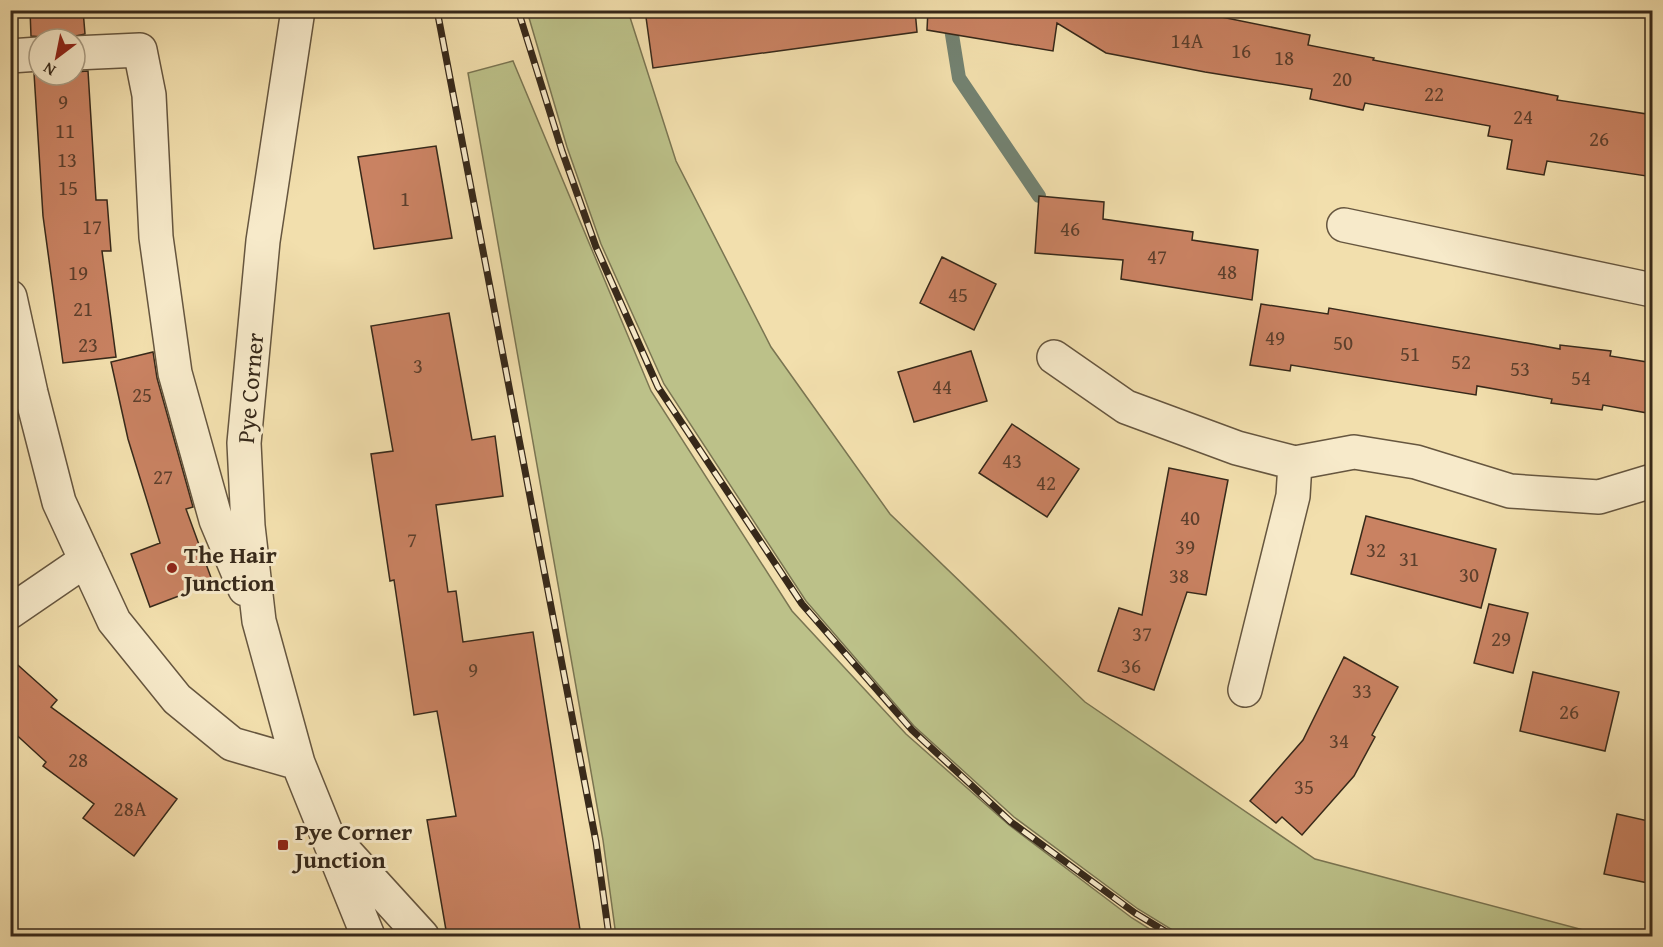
<svg xmlns="http://www.w3.org/2000/svg" width="1663" height="947" font-family="'Gentium Book Plus',serif">
  <style>
    .green { fill: #bcc189; stroke: #7a7552; stroke-width: 1.5 }
    .lines { fill: none; stroke-linecap: round; stroke-linejoin: round }
    .stream { stroke: #738271; stroke-width: 14 }
    .building { fill: #c98262; stroke: #37291a; stroke-width: 1.5 }
    .minor-casing { stroke: #66563f; stroke-width: 36 }
    .minor { stroke: #f7eaca; stroke-width: 33 }
    .rail-casing { stroke: #37291a; stroke-width: 7 }
    .rail { stroke: #f7eaca; stroke-width: 4.5; stroke-dasharray: 14; stroke-linecap: butt }
    .poi-dot { fill: #8f2418; stroke: #f7eaca; stroke-width: 2 }
    .labels { text-anchor: middle; dominant-baseline: central; stroke-width: 6; stroke-linejoin: round; paint-order: stroke }
    .number-label { font-size: 21px; fill: #5c3f2c }
    .street-label { font-size: 24px; fill: #37291a; stroke: #f7eaca }
    .poi-label { font-size: 24px; font-weight: bold; fill: #37291a; stroke: #f7eaca; text-anchor: start }
  </style>
  <rect width="100%" height="100%" fill="#f2dfad"/>
  <filter id="stains"><feTurbulence type="fractalNoise" baseFrequency=".00333" numOctaves="4"/><feColorMatrix values="0 0 0 0 .2 0 0 0 0 .09 0 0 0 0 .02 0 0 0 .5 -.17"/></filter>
  <radialGradient id="worn" r=".72"><stop offset=".6" stop-color="#630" stop-opacity="0"/><stop offset="1" stop-color="#630" stop-opacity=".3"/></radialGradient>
  <!-- green -->
  <path class="green" d="M527 11H628L676 161 771 347 890 514 1085 702 1315 859 1606 936H1182L1138 909 1014 817 914 726 806 601 664 384 601 244 567 147Z
    M513 61 651 391 792 611 906 734 1009 825 1132 918 1161 936H616L603 840 468 73Z"/>
  <g class="lines">
    <!-- stream -->
    <path class="stream" d="M949 16 959 78 1039 196"/>
  </g>
  <!-- building -->
  <path class="building" d="M30 10H83L85 34 63 39 31 36Z
    M645 10H915L917 32 653 68Z
    M928 10H1187L1310 35 1308 45 1374 58 1373 60 1558 96 1557 100 1653 115V177L1547 161 1544 175 1507 169 1512 140 1488 136 1490 126 1365 103 1363 110 1310 99 1312 89 1205 72 1106 53 1057 23 1053 51 927 30Z
    M88 71 96 200H107L111 251H102L116 357 63 363 43 216 34 73 75 75V72Z
    M436 146 452 238 374 249 358 157Z
    M1039 196 1104 202 1103 219 1193 232 1192 240 1258 250 1252 300 1121 279 1123 260 1035 253Z
    M942 257 996 284 974 330 920 303Z
    M1261 304 1328 314 1329 308 1560 349V345L1611 351 1610 356 1653 363V414L1603 405 1602 410 1551 403 1552 399 1477 386 1476 395 1291 365 1290 371 1250 365Z
    M449 313 472 440 495 436 503 496 436 505 448 592 456 591 463 642 533 632 581 936H447L427 820 456 816 437 711 414 715 394 580 390 581 371 454 393 451 371 326Z
    M971 351 987 401 914 422 898 372Z
    M153 352 157 378 193 507 186 509 213 583 150 607 131 554 160 543 128 439 111 362Z
    M1012 424 1079 469 1047 517 979 473Z
    M1169 468 1228 480 1206 595 1187 592 1154 690 1098 671 1119 608 1142 615Z
    M1366 516 1496 549 1481 608 1351 574Z
    M1489 604 1528 613 1513 673 1474 663Z
    M1344 657 1398 687 1372 735 1375 737 1354 776 1302 835 1282 817 1276 823 1250 801 1303 740Z
    M10 658 57 700 51 707 177 799 134 856 83 818 94 804 43 766 46 762 10 729Z
    M1533 672 1619 692 1605 751 1520 731Z
    M1617 814 1653 822V884L1604 874Z"/>
  <g class="lines">
    <!-- minor casing -->
    <g class="minor-casing">
      <path id="minor" d="M298 10 263 241 244 443 248 526 259 621 298 763 368 936
        M75 53 140 50 149 95 156 237 175 373 216 520 245 589
        M10 56 39 54
        M1344 225 1652 290
        M10 297 31 393 59 502 114 621 177 699 232 744 298 763
        M1054 357 1126 407 1237 448 1295 463 1354 452 1416 462 1510 491 1599 497 1652 481
        M10 612 86 560
        M1245 690 1293 496 1295 463
        M339 845 422 936"/>
    </g>
    <!-- minor -->
    <use href="#minor" class="minor"/>
    <!-- rail casing -->
    <g class="rail-casing">
      <path id="rail" d="M437 10 596 842 609 936
        M518 10 562 151 596 247 658 387 802 604 912 730 1011 822 1135 913 1173 936"/>
    </g>
    <!-- rail -->
    <use href="#rail" class="rail"/>
  </g>
  <!-- markers -->
  <g class="poi-dot">
    <circle cx="172" cy="568" r="6"/>
    <rect x="277" y="839" width="12" height="12" rx="3"/>
  </g>
  <g class="labels">
    <!-- number labels -->
    <g class="number-label">
      <text x="1187" y="40">14A</text>
      <text x="1241" y="50">16</text>
      <text x="1284" y="57">18</text>
      <text x="1342" y="78">20</text>
      <text x="1434" y="93">22</text>
      <text x="63" y="101">9</text>
      <text x="1523" y="116">24</text>
      <text x="65" y="130">11</text>
      <text x="1599" y="138">26</text>
      <text x="67" y="159">13</text>
      <text x="68" y="187">15</text>
      <text x="405" y="198">1</text>
      <text x="92" y="226">17</text>
      <text x="1070" y="228">46</text>
      <text x="1157" y="256">47</text>
      <text x="1227" y="271">48</text>
      <text x="78" y="272">19</text>
      <text x="958" y="294">45</text>
      <text x="83" y="308">21</text>
      <text x="1275" y="337">49</text>
      <text x="1343" y="342">50</text>
      <text x="88" y="344">23</text>
      <text x="1410" y="353">51</text>
      <text x="1461" y="361">52</text>
      <text x="418" y="365">3</text>
      <text x="1520" y="368">53</text>
      <text x="1581" y="377">54</text>
      <text x="942" y="386">44</text>
      <text x="142" y="394">25</text>
      <text x="1012" y="460">43</text>
      <text x="163" y="476">27</text>
      <text x="1046" y="482">42</text>
      <text x="1190" y="517">40</text>
      <text x="412" y="539">7</text>
      <text x="1185" y="546">39</text>
      <text x="1376" y="549">32</text>
      <text x="1409" y="558">31</text>
      <text x="1469" y="574">30</text>
      <text x="1179" y="575">38</text>
      <text x="1142" y="633">37</text>
      <text x="1501" y="638">29</text>
      <text x="1131" y="665">36</text>
      <text x="473" y="669">9</text>
      <text x="1362" y="690">33</text>
      <text x="1569" y="711">26</text>
      <text x="1339" y="740">34</text>
      <text x="78" y="759">28</text>
      <text x="1304" y="786">35</text>
      <text x="130" y="808">28A</text>
    </g>
    <!-- street labels -->
    <g class="street-label">
      <text transform="translate(250 388) rotate(-85)">Pye Corner</text>
    </g>
    <!-- poi labels -->
    <g class="poi-label">
      <text x="184" y="554">The Hair<tspan x="184" dy="28">Junction</tspan></text>
      <text x="295" y="831">Pye Corner<tspan x="295" dy="28">Junction</tspan></text>
    </g>
  </g>
  <!-- margin -->
  <rect width="1663" height="947" fill="none" stroke="#f2dfad" stroke-width="36"/>
  <rect x="12" y="12" width="1639" height="923" fill="none" stroke="#37291a" stroke-width="3"/>
  <rect x="18" y="18" width="1627" height="911" fill="none" stroke="#37291a" stroke-width="1.5"/>
  <!-- north arrow -->
  <g transform="translate(57 57) rotate(212)"><circle r="28" fill="#f7eaca" stroke="#aa9d84" stroke-width="1.5"/>
  <path d="M0-4.5L10 22L0 15L-10 22Z" fill="#8f2418"/>
  <text y="-9" font-size="16" font-weight="bold" text-anchor="middle" fill="#37291a">N</text>
  </g>
  <rect width="100%" height="100%" filter="url(#stains)"/>
  <rect width="100%" height="100%" fill="url(#worn)"/>
</svg>
